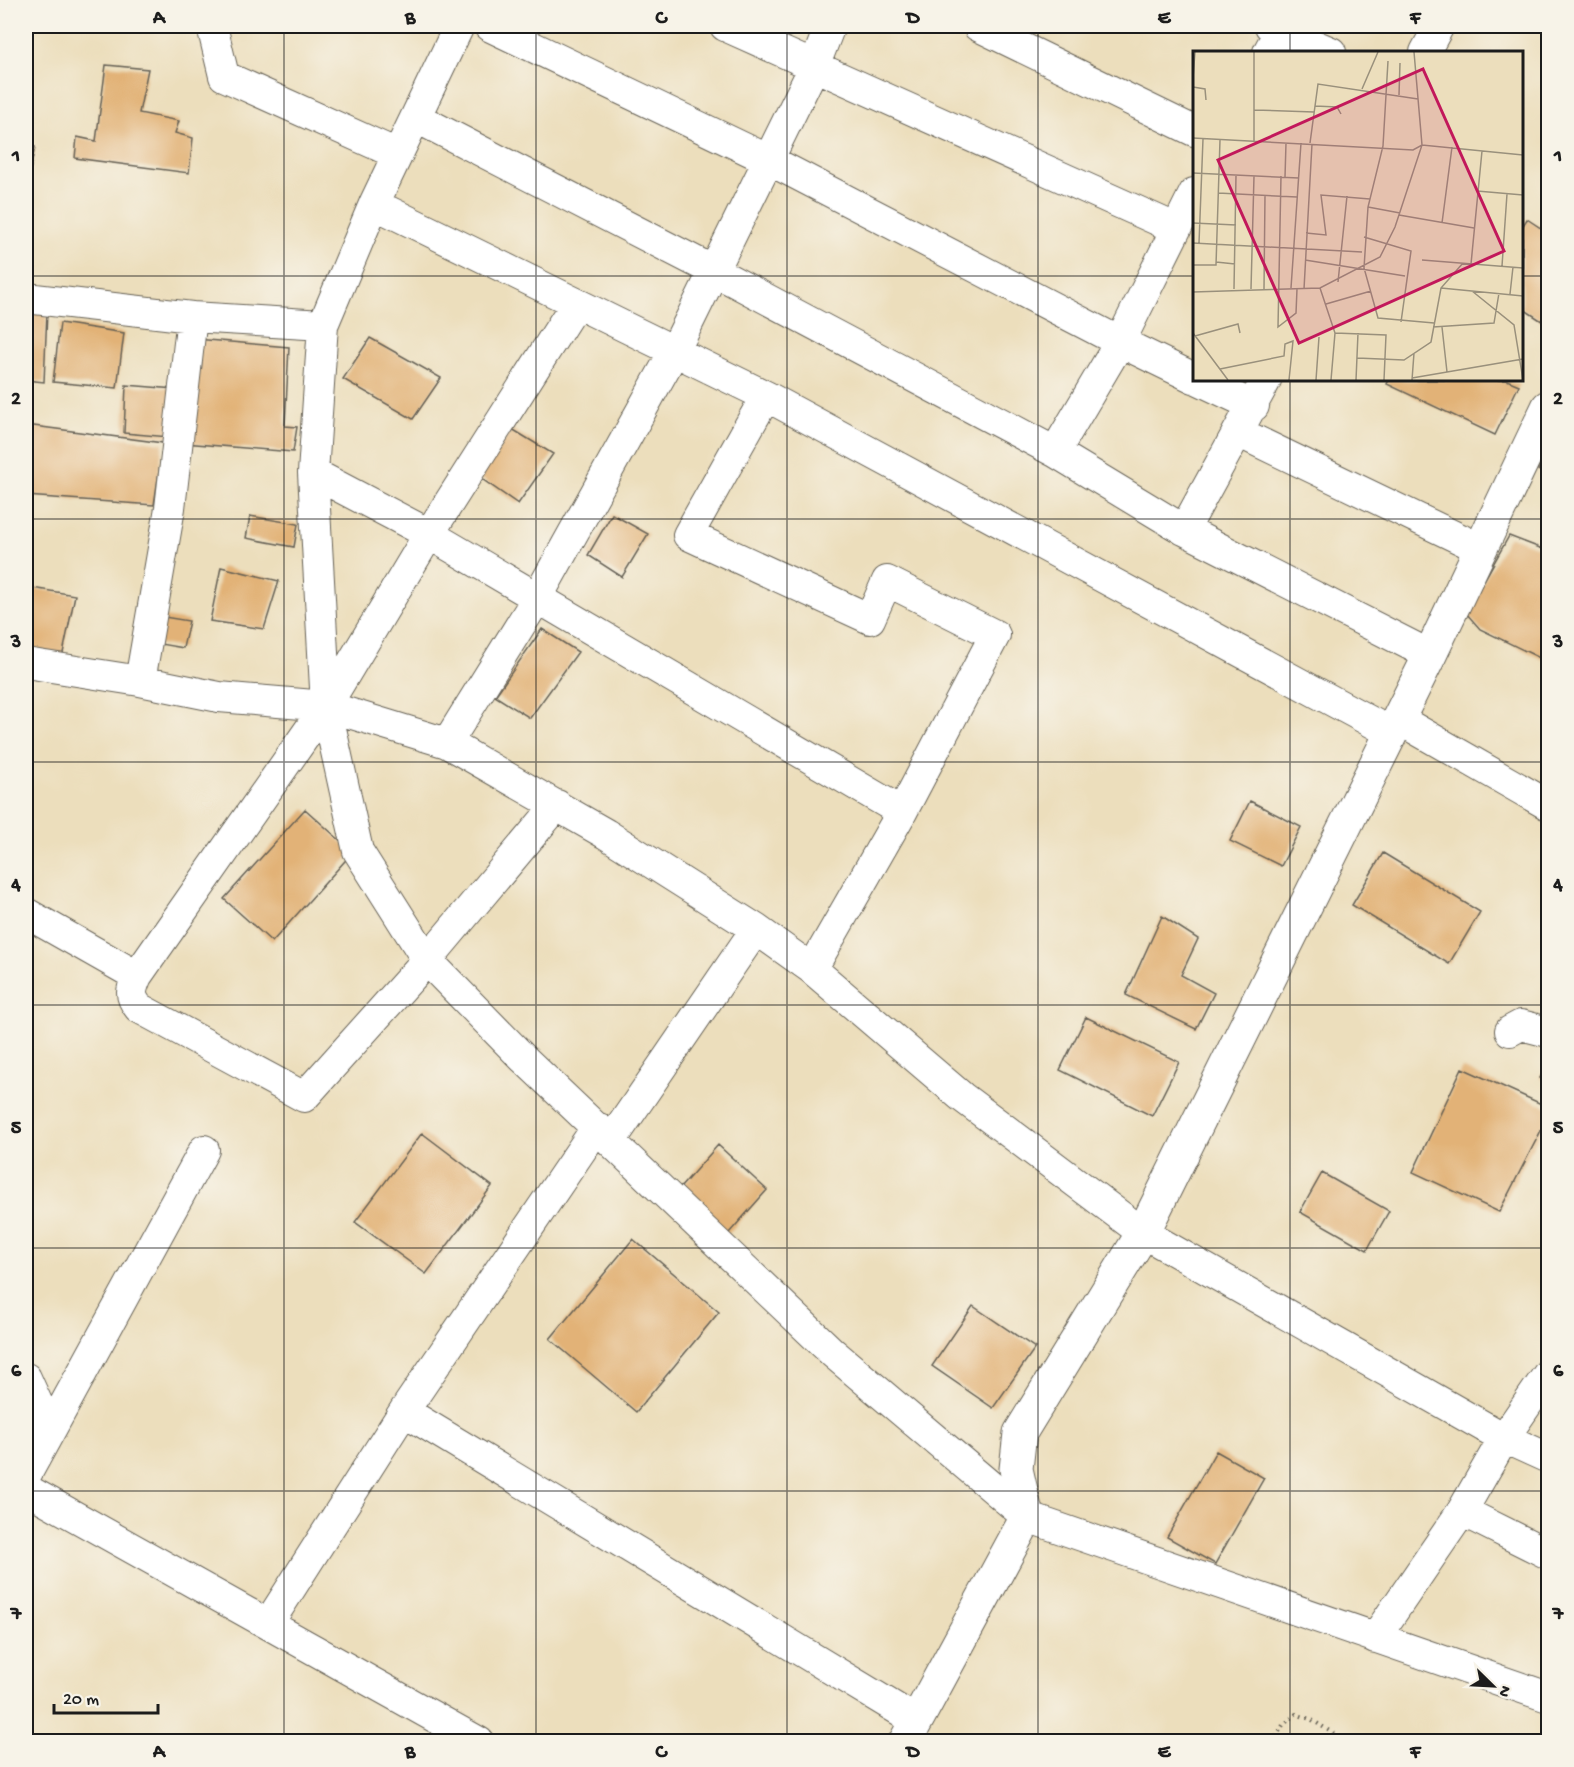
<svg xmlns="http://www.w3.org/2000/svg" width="1574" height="1767" font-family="'Gochi Hand',sans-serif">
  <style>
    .building { fill: #e2b277 }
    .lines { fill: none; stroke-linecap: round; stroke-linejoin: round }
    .street-casing { stroke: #656054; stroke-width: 32 }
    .secondary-casing { stroke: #656054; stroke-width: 35 }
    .path { stroke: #656054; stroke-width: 4; stroke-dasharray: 1.5 4.5; stroke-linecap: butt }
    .street { stroke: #fff; stroke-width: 30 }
    .secondary { stroke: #fff; stroke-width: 33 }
    .grid { fill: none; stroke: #1c1c1c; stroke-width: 1.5; stroke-opacity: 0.55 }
    .inset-road { fill: none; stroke: #99907c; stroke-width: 1.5 }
    .view { fill: #c2185b; fill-opacity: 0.15; stroke: #c2185b; stroke-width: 3 }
    .inset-edge { fill: none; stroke: #1c1c1c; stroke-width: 3 }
    .neatline { fill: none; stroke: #1c1c1c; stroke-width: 2 }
    .grid-label { font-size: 20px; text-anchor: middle; font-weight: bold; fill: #1c1c1c }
  </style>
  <rect width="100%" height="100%" fill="#f7f3e8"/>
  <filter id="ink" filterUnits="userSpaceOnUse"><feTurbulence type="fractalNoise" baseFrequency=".0167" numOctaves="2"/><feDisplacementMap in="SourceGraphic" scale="12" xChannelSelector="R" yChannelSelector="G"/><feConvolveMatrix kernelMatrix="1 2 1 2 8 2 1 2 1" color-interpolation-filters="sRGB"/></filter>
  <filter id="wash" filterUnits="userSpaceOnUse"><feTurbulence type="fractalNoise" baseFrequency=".008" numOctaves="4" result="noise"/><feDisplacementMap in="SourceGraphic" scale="24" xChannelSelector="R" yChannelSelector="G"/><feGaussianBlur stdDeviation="1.35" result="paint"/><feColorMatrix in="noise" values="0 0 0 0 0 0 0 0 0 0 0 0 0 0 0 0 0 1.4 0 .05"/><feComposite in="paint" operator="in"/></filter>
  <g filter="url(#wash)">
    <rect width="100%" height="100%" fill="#ecdebc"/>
    <g id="blocks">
      <!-- building -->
      <path class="building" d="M106 65 148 69 139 113 179 121 175 133 193 138 189 173 75 158 77 137 96 141Z
        M26 146 35 147 27 185 26 184Z
        M26 198 33 201 26 221Z
        M1527 219 1548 233V325L1522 308V227Z
        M26 310 47 312 44 382 26 380Z
        M60 323 124 333 117 388 53 382Z
        M370 338 441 378 413 419 343 379Z
        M195 339 289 347 285 426 297 427 293 452 184 443Z
        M1389 380H1507L1519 385 1495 435 1387 384Z
        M126 385 175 389 169 437 124 433Z
        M26 425 163 443 154 505 26 496Z
        M512 429 553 454 518 504 479 477Z
        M1548 449V476L1538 470Z
        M612 514 648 534 622 577 588 555Z
        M250 516 298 524 294 547 246 538Z
        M1509 536 1548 551V662L1480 629 1466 613Z
        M221 567 279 581 264 629 210 621Z
        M26 587 75 595 61 663 26 657Z
        M158 616 189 621 183 648 154 643Z
        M542 629 578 652 530 718 495 696Z
        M1250 801 1301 827 1281 866 1230 841Z
        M305 809 353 852 272 942 224 899Z
        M1383 853 1480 912 1449 964 1352 905Z
        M1162 916 1198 939 1181 975 1214 993 1196 1029 1126 995Z
        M1086 1017 1179 1062 1152 1116 1060 1070Z
        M1548 1064V1083L1540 1078Z
        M1462 1068 1548 1107V1117L1499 1212 1413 1172Z
        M422 1133 492 1186 426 1274 355 1222Z
        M718 1145 767 1190 721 1242 672 1197Z
        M1322 1173 1389 1211 1367 1250 1300 1212Z
        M633 1239 719 1312 636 1412 550 1339Z
        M973 1306 1035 1348 993 1408 932 1366Z
        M1216 1451 1264 1478 1215 1564 1167 1537Z"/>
    </g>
  </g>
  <g filter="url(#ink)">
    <use href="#blocks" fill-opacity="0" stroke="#656054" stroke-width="1.5"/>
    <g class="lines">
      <!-- street casing -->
      <g class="street-casing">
        <path id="street" d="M212 26 224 76 397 154
          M459 26 374 204 323 325 313 473 326 706 358 851 427 960 524 1059 833 1353 1027 1517 1548 1697
          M489 26 769 160 1120 342 1194 378
          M725 26 1175 228
          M978 26 1194 131
          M1270 26 1331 52
          M1268 52 1282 26
          M1425 52 1439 26
          M417 118 714 271 1055 452 1184 530 1430 655
          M374 204 766 396 1390 732
          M26 298 192 317 323 325
          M1199 380 1254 406
          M766 396 688 535 870 619 887 581 995 635 902 812 812 969
          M1238 432 1481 549
          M1055 452 1120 342 1194 193
          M313 473 429 534 902 812
          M1184 530 1266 380
          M26 663 140 681 219 697 326 706 447 743 606 834 756 929 812 969 962 1097 1143 1233 1504 1438 1548 1458
          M140 681 170 508 192 317
          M1398 719 1548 805
          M447 743 536 600 675 350 814 67 830 26
          M26 913 137 976C131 990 129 996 139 1008L304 1097 427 960 557 805
          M137 976 326 706 429 534 576 303
          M1510 1031 1521 1025 1548 1032
          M611 1141 756 929
          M26 1378 50 1431
          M404 1411 917 1721
          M26 1475 204 1150
          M26 1489 479 1742
          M1462 1511 1548 1554
          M268 1624 404 1411 597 1127
          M1375 1638 1462 1511 1504 1438 1548 1374"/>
      </g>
      <!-- secondary casing -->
      <g class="secondary-casing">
        <path id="secondary" d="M905 1742 1027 1517 1016 1469 1020 1433 1143 1233 1430 655 1548 407"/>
      </g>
      <!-- path -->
      <path class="path" d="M1273 1742 1283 1725 1296 1714 1312 1720 1347 1742"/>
      <!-- street -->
      <use href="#street" class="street"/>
      <!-- secondary -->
      <use href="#secondary" class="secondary"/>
    </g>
  </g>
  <!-- grid -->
  <path class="grid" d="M284 26V1742M536 26V1742M787 26V1742M1038 26V1742M1290 26V52M26 276H1194M1522 276H1548M1290 380V1742M26 519H1548M26 762H1548M26 1005H1548M26 1248H1548M26 1491H1548"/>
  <!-- overview -->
  <g transform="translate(1193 51)">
    <rect width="330" height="330" fill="#ecdebc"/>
    <path class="inset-road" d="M195 10 190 95 175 156 171 217 185 267 241 272M0 27 2 1M0 36 12 38 13 49M169 38 185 1M206 44 207 12M122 55 144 56 148 63M61 59 121 61M0 87 220 99 229 94 330 104M61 91V1M117 92 125 33 225 48M0 122 106 127M88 125 85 276 103 262 104 238M92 126 93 92M284 140 330 144M25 142 104 146M175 156 207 162M206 164 281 177M0 172 43 174M249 172 259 96M113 182 133 184 128 144 177 148M171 186 218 200 208 271M0 192 169 201M6 192 10 88M112 209 212 225M229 209 330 217M23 211 42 213M278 213 289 100M0 214H23L27 89M309 215 314 143M145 231 154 145M98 237 108 92M127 237 142 282 138 329M248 237 330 245M41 238 43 124M58 238 61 125M71 238 72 144M111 238 119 93M279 240 321 274 330 329M0 241 127 237 187 206 202 176 229 94 221 1M317 243 320 216M133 253 178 240M240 276 301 272 306 242M249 276 254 321M0 282 35 329M142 282 193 284 191 329M2 285 45 273 47 282M164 307 211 309 238 291 248 237 270 212M27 318 91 305 92 293 100 290 96 329M219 327 330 308M123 329 126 286M163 329 165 282M219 329 221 302"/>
    <path class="view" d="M230 18 311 200 106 292 25 109Z"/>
    <rect width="330" height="330" class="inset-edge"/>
  </g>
  <!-- margin -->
  <rect width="1574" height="1767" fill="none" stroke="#f7f3e8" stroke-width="66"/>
  <!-- north arrow -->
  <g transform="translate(1493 1686) rotate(114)" stroke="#f7f3e8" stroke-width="4.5" paint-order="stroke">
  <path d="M0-4.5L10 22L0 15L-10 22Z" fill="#1c1c1c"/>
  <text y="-9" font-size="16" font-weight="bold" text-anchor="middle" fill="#1c1c1c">N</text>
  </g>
  <!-- scale -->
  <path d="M54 1704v9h104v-9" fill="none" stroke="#1c1c1c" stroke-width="3"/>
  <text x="63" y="1704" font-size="18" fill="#1c1c1c" stroke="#f7f3e8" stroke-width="4.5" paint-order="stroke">20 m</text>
  <rect x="33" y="33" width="1508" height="1701" class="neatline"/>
  <g class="grid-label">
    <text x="159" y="23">A</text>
    <text x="410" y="23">B</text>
    <text x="661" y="23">C</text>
    <text x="913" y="23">D</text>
    <text x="1164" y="23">E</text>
    <text x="1415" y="23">F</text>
    <text x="16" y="161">1</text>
    <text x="1558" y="161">1</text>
    <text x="16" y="404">2</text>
    <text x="1558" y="404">2</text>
    <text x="16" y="647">3</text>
    <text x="1558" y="647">3</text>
    <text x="16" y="890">4</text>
    <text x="1558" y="890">4</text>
    <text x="16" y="1133">5</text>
    <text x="1558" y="1133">5</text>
    <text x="16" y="1376">6</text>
    <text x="1558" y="1376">6</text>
    <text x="16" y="1619">7</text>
    <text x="1558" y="1619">7</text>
    <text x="159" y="1757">A</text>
    <text x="410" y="1757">B</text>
    <text x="661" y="1757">C</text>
    <text x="913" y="1757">D</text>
    <text x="1164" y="1757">E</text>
    <text x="1415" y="1757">F</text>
  </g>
</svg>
